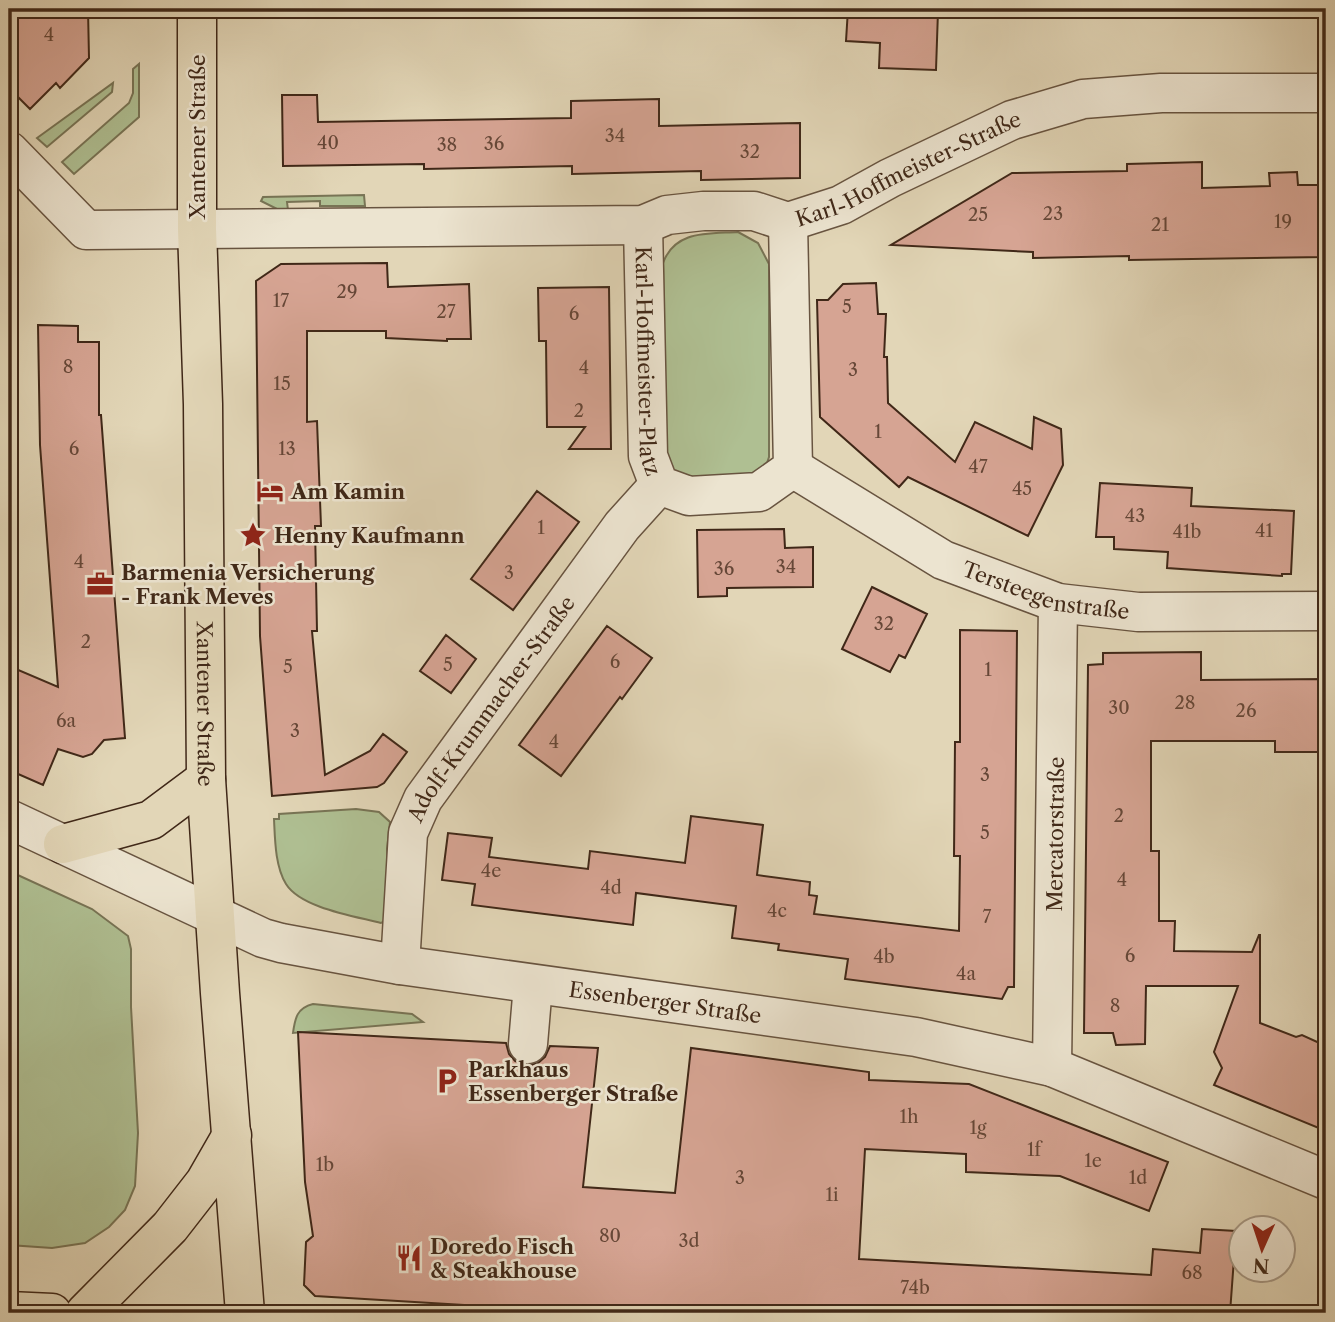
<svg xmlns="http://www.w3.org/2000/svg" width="1335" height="1322" font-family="'Libre Caslon Text',serif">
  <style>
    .green { fill: #afbf92; stroke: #787455; stroke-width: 2 }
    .building { fill: #d6a493; stroke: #402818; stroke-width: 2 }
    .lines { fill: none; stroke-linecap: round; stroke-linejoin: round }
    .minor-casing { stroke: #685440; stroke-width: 41 }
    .major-casing { stroke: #402818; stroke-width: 41 }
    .minor { stroke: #ece4d0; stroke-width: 38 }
    .major { stroke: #e2d6b7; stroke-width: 38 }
    .labels { text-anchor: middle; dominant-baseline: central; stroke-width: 5; stroke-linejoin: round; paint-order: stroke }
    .number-label { font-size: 18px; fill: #664737 }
    .street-label { font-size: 21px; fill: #402818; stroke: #ece4d0 }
    .poi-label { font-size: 21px; font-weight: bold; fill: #402818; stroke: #ece4d0; text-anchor: start }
  </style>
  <rect width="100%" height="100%" fill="#e2d6b7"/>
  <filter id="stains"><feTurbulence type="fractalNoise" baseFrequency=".00286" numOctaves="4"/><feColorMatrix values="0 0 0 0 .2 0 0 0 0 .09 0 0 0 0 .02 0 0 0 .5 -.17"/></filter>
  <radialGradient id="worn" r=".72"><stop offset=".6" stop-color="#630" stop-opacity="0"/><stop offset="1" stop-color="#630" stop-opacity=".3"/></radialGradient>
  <!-- green -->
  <path class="green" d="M139 64V117L74 174 62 162 129 103 133 93V69Z
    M113 83 112 92 47 147 37 138Z
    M364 195 365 206H320V201L287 202 288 210H279L261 201 263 197Z
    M738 232 758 243 769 264V457L766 466 758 474 696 481 674 471 666 455 663 263C675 230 708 234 738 232Z
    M356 809 379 812 390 822 387 849 389 881 384 921 381 923C354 916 301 908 286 884 275 866 275 839 274 819H279V814Z
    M9 871 92 909 128 936 131 949V1007L138 1133 135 1186 125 1210 109 1227 85 1243 52 1248 9 1245Z
    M313 1004 412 1014 423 1022 293 1033C295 1018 297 1008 313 1004Z"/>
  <!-- building -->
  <path class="building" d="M9 9H88L89 58 60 88 56 83 30 109 9 88Z
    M848 9 938 11 936 70 879 68 880 43 846 41Z
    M282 95H317L318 122 571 118V101L659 99V126L800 123V178L701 180V171L572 174V166L424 169V164L283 166Z
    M1202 162V188L1270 186 1269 173 1297 172 1298 185H1326V257L1129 260V256L1033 258V252L891 245 1012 173 1127 171V164Z
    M387 263 388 287 469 284 471 339H447V341L386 338V331H307V422L317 421 321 526H315L317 631H312L325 775 370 751 383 734 407 752 384 783 377 787 272 796 260 636 256 281 281 264Z
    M876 283 878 314H886L884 357H887L888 403 955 462 975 422 1032 449 1034 417 1061 429 1063 465 1028 536 908 477 899 487 820 417 817 300H828L843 284Z
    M609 287 611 449H569L585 427H547L546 341H539L538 288Z
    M38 325 78 326V342H99V415H101L125 738 104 740 92 754 83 757 58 749 43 785 9 770V666L58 687 40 445Z
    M1100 483 1192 488 1191 506 1294 511 1291 574H1282V576L1167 568 1168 552 1114 549V537H1096Z
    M537 491 579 522 513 610 471 579Z
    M784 529 785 548 813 547V587L727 588V596L698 597 697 530Z
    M872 587 927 614 905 658 899 655 890 672 842 649Z
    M607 626 652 658 622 699 620 697 561 776 519 745Z
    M960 630 1017 631 1014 987H1008L1002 999 845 979 848 959 778 950 779 944 732 938 736 906 636 893 633 925 472 905 475 884 442 880 448 833 492 838 489 857 588 869 590 851 685 863 691 816 763 825 757 875 810 882 809 895 817 896 814 914 959 931 960 856H954L955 742H960Z
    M446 635 476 659 451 693 420 671Z
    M1201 652V680L1326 679V752H1275V741H1151V851H1159V921H1175L1174 951 1252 952 1259 935H1260V1023L1296 1037 1302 1035 1326 1046V1131L1214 1085 1222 1068 1214 1052 1238 986H1146L1145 1044 1116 1045 1113 1033H1084L1088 665 1103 664V653Z
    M298 1032 506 1043 509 1054 515 1061 527 1066 538 1063 545 1057 550 1046 598 1048 583 1187 675 1193 691 1048 869 1072V1080L969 1084 1168 1162 1149 1211 1060 1176 966 1172V1154L865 1149 859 1259 1151 1275 1153 1249 1200 1253 1202 1229 1236 1231 1230 1313H596L315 1296 304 1285 306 1242 313 1236 305 1182Z"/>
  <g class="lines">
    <!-- minor casing -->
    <g class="minor-casing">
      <g id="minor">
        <path id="s1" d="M9 151 86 230 643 225 667 215 703 211H754L788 222 841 205 890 178 1012 120 1083 99 1161 93H1326"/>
        <path id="s2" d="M643 225 648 456 659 485 689 496 759 492 793 468 788 222"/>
        <path id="s3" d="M793 468 943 560 1058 603 1138 612 1326 611"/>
        <path id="s4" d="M9 819 263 938 281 943 400 965 916 1037 1052 1067 1326 1180"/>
        <path id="s5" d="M400 965 408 833 423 799 622 526 659 485"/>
        <path d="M528 1044 533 985"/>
        <path id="s6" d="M1052 1067 1058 603"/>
      </g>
    </g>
    <!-- major casing -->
    <g class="major-casing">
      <g id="major">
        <path id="s7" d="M197 9V229L203 404 206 779 220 993 245 1313"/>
        <path d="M63 844 151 820 206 779"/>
        <path d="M9 1311 52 1313"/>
        <path d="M85 1313 170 1227 205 1182 232 1135"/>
      </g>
    </g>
    <!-- minor -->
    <use href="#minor" class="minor"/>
    <!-- major -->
    <use href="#major" class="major"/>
  </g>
  <!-- icons -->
  <defs>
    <g id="hotel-bare" transform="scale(2.1)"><path d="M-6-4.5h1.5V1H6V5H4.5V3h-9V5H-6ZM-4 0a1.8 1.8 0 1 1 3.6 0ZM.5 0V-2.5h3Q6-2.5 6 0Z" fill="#8f2418" stroke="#ece4d0" stroke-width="2.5" paint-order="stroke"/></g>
    <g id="sight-bare" transform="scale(2.1)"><path d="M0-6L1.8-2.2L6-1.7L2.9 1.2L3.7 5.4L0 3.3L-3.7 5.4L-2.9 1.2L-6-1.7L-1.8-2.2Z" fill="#8f2418" stroke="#ece4d0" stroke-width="2.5" paint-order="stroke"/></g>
    <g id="office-bare" transform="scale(2.1)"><path d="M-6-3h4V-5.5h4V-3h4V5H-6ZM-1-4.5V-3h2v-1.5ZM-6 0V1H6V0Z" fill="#8f2418" stroke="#ece4d0" stroke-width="2.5" paint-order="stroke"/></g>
    <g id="parking-bare" transform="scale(2.1)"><path d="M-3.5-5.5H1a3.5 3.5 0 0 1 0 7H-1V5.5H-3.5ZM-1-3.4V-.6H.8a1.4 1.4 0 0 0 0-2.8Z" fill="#8f2418" stroke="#ece4d0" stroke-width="2.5" paint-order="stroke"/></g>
    <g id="restaurant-bare" transform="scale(2.1)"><path d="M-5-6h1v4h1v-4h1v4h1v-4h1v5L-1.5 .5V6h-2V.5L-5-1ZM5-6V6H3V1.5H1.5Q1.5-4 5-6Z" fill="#8f2418" stroke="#ece4d0" stroke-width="2.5" paint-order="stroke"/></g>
  </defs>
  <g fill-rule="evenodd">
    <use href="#hotel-bare" x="270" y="491"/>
    <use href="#sight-bare" x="253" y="535"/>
    <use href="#office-bare" x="100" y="584"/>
    <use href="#parking-bare" x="447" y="1081"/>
    <use href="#restaurant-bare" x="409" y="1258"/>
  </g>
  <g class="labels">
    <!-- number labels -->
    <g class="number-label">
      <text x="49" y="35">4</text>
      <text x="615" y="136">34</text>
      <text x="328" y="143">40</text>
      <text x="494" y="144">36</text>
      <text x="447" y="145">38</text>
      <text x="750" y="152">32</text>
      <text x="1053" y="214">23</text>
      <text x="978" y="215">25</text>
      <text x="1283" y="222">19</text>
      <text x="1160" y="225">21</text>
      <text x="347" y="292">29</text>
      <text x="281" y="301">17</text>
      <text x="847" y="307">5</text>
      <text x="446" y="312">27</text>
      <text x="574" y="314">6</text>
      <text x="68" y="367">8</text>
      <text x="584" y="368">4</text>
      <text x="853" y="370">3</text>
      <text x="282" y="384">15</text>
      <text x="579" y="411">2</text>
      <text x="878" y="432">1</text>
      <text x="74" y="449">6</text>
      <text x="287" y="449">13</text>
      <text x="978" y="467">47</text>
      <text x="1022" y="489">45</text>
      <text x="1135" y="516">43</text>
      <text x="541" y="528">1</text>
      <text x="1264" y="531">41</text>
      <text x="1187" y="532">41b</text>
      <text x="79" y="562">4</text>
      <text x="786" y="567">34</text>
      <text x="724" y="569">36</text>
      <text x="509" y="573">3</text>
      <text x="884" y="624">32</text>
      <text x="86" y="642">2</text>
      <text x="615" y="662">6</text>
      <text x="448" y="665">5</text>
      <text x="288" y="667">5</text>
      <text x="988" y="670">1</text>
      <text x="1185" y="703">28</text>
      <text x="1119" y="708">30</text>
      <text x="1246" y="711">26</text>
      <text x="66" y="721">6a</text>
      <text x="295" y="731">3</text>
      <text x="554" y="742">4</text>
      <text x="985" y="775">3</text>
      <text x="1119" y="816">2</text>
      <text x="985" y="833">5</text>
      <text x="491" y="871">4e</text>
      <text x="1122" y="880">4</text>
      <text x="611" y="888">4d</text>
      <text x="777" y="911">4c</text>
      <text x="987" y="917">7</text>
      <text x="1130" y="956">6</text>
      <text x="884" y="957">4b</text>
      <text x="966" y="974">4a</text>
      <text x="1115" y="1006">8</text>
      <text x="909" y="1117">1h</text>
      <text x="978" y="1128">1g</text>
      <text x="1034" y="1150">1f</text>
      <text x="1093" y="1161">1e</text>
      <text x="325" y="1165">1b</text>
      <text x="740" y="1178">3</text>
      <text x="1138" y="1178">1d</text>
      <text x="832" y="1195">1i</text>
      <text x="610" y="1236">80</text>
      <text x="689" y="1241">3d</text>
      <text x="1192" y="1273">68</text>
      <text x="915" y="1288">74b</text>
    </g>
    <!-- street labels -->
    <g class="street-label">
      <text transform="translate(197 137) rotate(-90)">Xantener Straße</text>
      <text stroke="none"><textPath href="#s1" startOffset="948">Karl-Hoffmeister-Straße</textPath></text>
      <text stroke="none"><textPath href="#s2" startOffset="136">Karl-Hoffmeister-Platz</textPath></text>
      <text stroke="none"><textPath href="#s3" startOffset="284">Tersteegenstraße</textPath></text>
      <text stroke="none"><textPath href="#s7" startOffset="695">Xantener Straße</textPath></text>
      <text stroke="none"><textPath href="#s5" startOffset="282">Adolf-Krummacher-Straße</textPath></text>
      <text stroke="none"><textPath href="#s6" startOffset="233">Mercatorstraße</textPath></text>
      <text stroke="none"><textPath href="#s4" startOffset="688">Essenberger Straße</textPath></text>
    </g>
    <!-- poi labels -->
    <g class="poi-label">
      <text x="291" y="491">Am Kamin</text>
      <text x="274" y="535">Henny Kaufmann</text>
      <text x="121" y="572">Barmenia Versicherung<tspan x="121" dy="24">- Frank Meves</tspan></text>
      <text x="468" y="1069">Parkhaus<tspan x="468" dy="24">Essenberger Straße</tspan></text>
      <text x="430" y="1246">Doredo Fisch<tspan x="430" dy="24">&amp; Steakhouse</tspan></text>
    </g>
  </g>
  <!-- margin -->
  <rect width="1335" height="1322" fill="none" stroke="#e2d6b7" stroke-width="35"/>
  <rect x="10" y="10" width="1314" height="1301" fill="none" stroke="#402818" stroke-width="3.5"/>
  <rect x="18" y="18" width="1300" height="1287" fill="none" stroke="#402818" stroke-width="2"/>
  <!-- north arrow -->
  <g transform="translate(1262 1249) rotate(183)"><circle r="33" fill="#ece4d0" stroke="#a79986" stroke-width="2"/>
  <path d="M0-5L12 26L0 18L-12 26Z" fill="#8f2418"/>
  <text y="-10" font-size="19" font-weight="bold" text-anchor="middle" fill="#402818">N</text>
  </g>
  <rect width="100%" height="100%" filter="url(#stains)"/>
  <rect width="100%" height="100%" fill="url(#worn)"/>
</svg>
